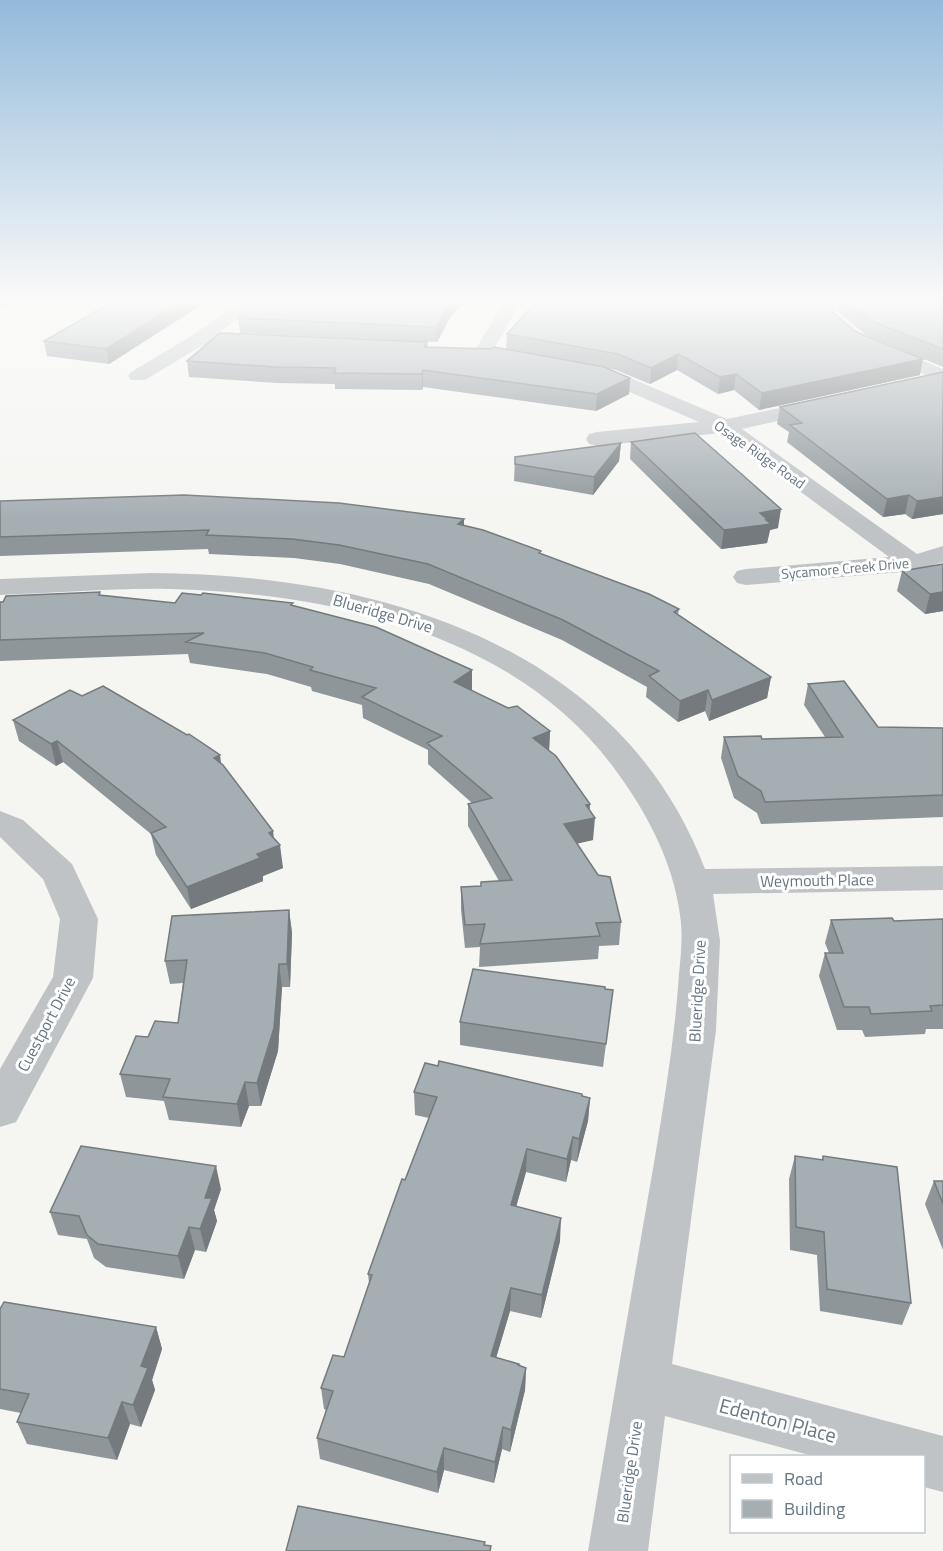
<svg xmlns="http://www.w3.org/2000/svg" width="943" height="1551" font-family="'Titillium Web',sans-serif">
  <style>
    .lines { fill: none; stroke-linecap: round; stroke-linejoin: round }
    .minor { fill: #bfc3c6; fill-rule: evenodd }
    .wall { fill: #8e969a }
    .shaded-wall { fill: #747a7d }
    .building { fill: #a5aeb3; stroke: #747a7d; stroke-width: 1.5 }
    .labels { text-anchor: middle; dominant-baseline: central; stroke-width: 6; stroke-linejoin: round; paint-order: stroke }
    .far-street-label { font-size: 14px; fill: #657582; stroke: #fff }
    .street-label { font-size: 16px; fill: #657582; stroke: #fff }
    .near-street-label { font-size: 20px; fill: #657582; stroke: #fff }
  </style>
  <rect width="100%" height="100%" fill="#f5f5f2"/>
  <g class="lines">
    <!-- minor -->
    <path class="minor" d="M240 302H260L217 334 264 338 266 342 264 346 203 345 145 380H131L128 376 131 372 193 335Z
      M504 302H521L490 356H476L474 352Z
      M820 302H837L835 312 865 337 943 369V382L853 345 820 317 817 313Z
      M586 366 616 372 727 419 823 399 830 401 833 405 830 409 742 429 917 554 943 546V562L913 571 746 585 737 583 733 577 737 571 746 569 889 557 721 433 597 446 589 444 586 439 589 434 597 432 699 422 604 381 579 376 576 372 579 368Z
      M151 573C373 574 618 641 705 869L943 866V890L713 894 720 941 716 1030 672 1364 943 1436V1492L924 1487V1456H813L665 1416 648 1551H588C610 1419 632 1289 655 1157 665 1096 675 1036 679 974 681 954 683 935 680 915 673 861 646 811 614 768 514 633 330 593 170 589 113 588 57 593 0 595V579Z
      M0 811 23 820 72 864 98 919 93 978 16 1122 0 1127V1069L53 977 60 919 43 879 0 837Z"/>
  </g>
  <!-- wall -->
  <path class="wall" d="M112 302H206L109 364 47 356 44 341Z
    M256 302H465L451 316 437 342 240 333 238 318Z
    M534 302H821L854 331 920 375 759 410 734 390 718 394 677 370 650 384 616 370 607 368 630 378 629 394 596 411 423 387 422 390 335 389V384L278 383 189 377 187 361 427 342 428 347 506 349 507 334 534 305Z
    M839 302H943V367L866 335 837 311Z
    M780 407 943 514 912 519 905 514 883 517 787 442 789 432 777 424Z
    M631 442 778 528 770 530 767 543 721 549 630 459Z
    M621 443 619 461 593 495 514 481 515 457Z
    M0 501 464 519V526L541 554 679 609 678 614 771 677 767 698 709 721 705 711 678 722 646 697 647 687 562 640 429 584 340 564 294 558 209 554 208 549 0 556Z
    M943 564V611L925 614 897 591 902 571Z
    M100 592V595L175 603 293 606 472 691 550 731 549 751 590 811 593 840 577 843 621 922 619 945 599 946 598 959 479 967 480 947 465 948 461 910V887L481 886 499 881 468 826V804L472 803 428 764V750L363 718 362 705 312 691 311 687 267 674 190 663 188 654 0 661V602Z
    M808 684 878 727 943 728V817L761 824 757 813 734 798 721 758 724 737 762 739 825 737 804 705Z
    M82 696 221 764 274 839 283 868 263 876V881L191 909 156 855 151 834 63 762 56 766 19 741 13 720Z
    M289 910 292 933 290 987H282L278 1051 261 1106H249L241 1127 169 1120 164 1101 126 1097 120 1074 148 1037 178 1023 183 983 170 984 165 961Z
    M943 919V1029H926L925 1034 865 1037 862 1030H837L819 976 825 953H829L825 943 831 920 894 921Z
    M610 1013 603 1067 460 1045V1022Z
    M414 1092 582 1096 590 1098 588 1121 577 1162 571 1160 566 1182 526 1172 516 1207 560 1241 541 1318 510 1311 496 1358 526 1368 525 1390 510 1452 502 1449 494 1483 444 1470 438 1493 320 1459 317 1438 326 1410 324 1409 321 1388 344 1357 369 1283 368 1274 429 1118 415 1115Z
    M795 1156 822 1160 823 1156 911 1303 902 1325 820 1311 817 1255 790 1250 789 1179Z
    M934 1181H943V1250L925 1204Z
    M221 1189 214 1210 217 1221 206 1252 195 1250 184 1279 106 1267 94 1258 87 1239 58 1235 50 1212Z
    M0 1309 156 1327 162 1349 152 1380 155 1390 141 1427 130 1424 117 1460 27 1444 17 1422 21 1413 0 1409Z"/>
  <!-- shaded-wall -->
  <path class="shaded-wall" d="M0 302H18L0 308Z
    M181 302H206L109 364 106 349Z
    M450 302H465L451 316 437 342 436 327Z
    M678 354 677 370 650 384 651 368Z
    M923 359 920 375 759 410 762 393Z
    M423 370V387L422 390V374Z
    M736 374 734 390 718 394 720 377Z
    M630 378 629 394 596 411 597 394Z
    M621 443 619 461 593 495 594 477Z
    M909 495 905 514 883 517 887 499Z
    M943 497V514L912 519 917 501Z
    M781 509 778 528 770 530 767 543 721 549 724 530 760 513Z
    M464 519V538L458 524Z
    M943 592V611L925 614 930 594Z
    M472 670V691L454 682Z
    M771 677 767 698 709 721 712 700Z
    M708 690 705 711 678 722 680 701Z
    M550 731 549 752 533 738Z
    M57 741 63 762 56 766 51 744Z
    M220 755 223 777 214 758Z
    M590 804 589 819 595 818 593 840 563 847 564 824 586 805Z
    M273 831 275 847 280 845 283 868 263 876V881L191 909 187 887 257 854 269 833Z
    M289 910 292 933 290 987 287 964Z
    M279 964 282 987 278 1051 261 1106 257 1083Z
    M245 1082 249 1106 241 1127 237 1104Z
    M590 1098 588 1121 577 1162 579 1139Z
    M573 1137 571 1160 566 1182 567 1159Z
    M527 1149 526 1172 510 1228 511 1205Z
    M216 1166 221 1189 214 1210 217 1221 206 1252 200 1229 205 1198Z
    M561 1218 560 1241 541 1318 542 1295Z
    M189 1227 195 1250 184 1279 178 1256Z
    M511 1288 510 1311 490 1378 491 1356Z
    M156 1327 162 1349 152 1380 155 1390 141 1427 133 1405 141 1366Z
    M526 1368 525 1390 510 1452 511 1430Z
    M122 1402 130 1424 117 1460 108 1438Z
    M503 1427 502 1449 494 1483 495 1462Z
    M444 1448V1470L438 1493 437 1472Z"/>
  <!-- building -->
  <path class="building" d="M112 302H181L106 349 44 341Z
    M256 302H450L436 327 238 318Z
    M536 302H821L854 331 923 359 762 393 736 374 720 377 678 354 651 368 618 354 507 334Z
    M847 302H943V349L869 320Z
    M220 333 427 342 424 347 492 349 494 347 604 367 630 378 597 394 423 370 422 374 334 373 336 368 276 367 187 361Z
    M943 372V497L917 501 909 495 887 499 790 425 802 423 780 407Z
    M695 433 781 509 760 513 768 520H766L771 524 724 530 631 442Z
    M621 443 594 477 515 464V457Z
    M184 495 339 503 464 519 458 524 483 530 541 551 539 553 649 594 679 609 674 612 771 677 712 700 708 690 680 701 649 676 659 671 563 620 428 564 339 545 292 539 206 535 209 530 0 537V501Z
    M943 564V592L930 594 902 571Z
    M100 592 99 595 175 603 182 593 201 595 203 593 293 603 291 605 376 627 472 670 454 682 508 708 517 706 550 731 533 738 556 756 590 804 586 805 595 818 564 824 598 875 610 877 621 922 596 923 600 936 480 944 485 924 465 925 461 887 481 886V882L512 880 468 804 492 798 427 743 442 736 362 697 376 688 310 670 313 667 265 653 186 642 204 633 0 640V602H3L6 596Z
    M844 681 878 727 943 728V795L765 802 761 791 738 776 724 737 761 736 762 739 843 737 808 684Z
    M103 686 187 735 189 734 220 755 214 758 223 765 273 831 269 833 280 845 257 854 260 858 187 887 151 833 166 827 57 741 51 744 13 720 70 690 82 696Z
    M289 910 287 964H279L274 1028 257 1083 245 1082 237 1104 163 1097 170 1079 120 1074 136 1036 148 1037 155 1021 178 1023 187 960 165 961 172 916Z
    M892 918 894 921 943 919V1005L930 1006 932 1011 871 1014 869 1007H844L825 953H843L831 920Z
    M473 969 605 987V989L613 990 606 1044 460 1022Z
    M439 1061 582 1094V1096L590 1098 579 1139 573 1137 567 1159 527 1149 511 1205 561 1218 542 1295 511 1288 491 1356 519 1364 518 1365 526 1368 511 1430 503 1427 495 1462 444 1448 437 1472 317 1438 333 1391 321 1388 333 1355 344 1357 372 1275 368 1274 402 1179 405 1180 437 1097 414 1092 425 1063 438 1066Z
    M81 1146 216 1166 205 1198H212L200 1229 189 1227 178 1256 98 1244 87 1235 79 1216 50 1212Z
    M795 1156 823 1160V1156L897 1167 911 1303 827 1289 824 1232 796 1227Z
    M934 1181H943V1204Z
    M4 1302 156 1327 141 1366 148 1368 133 1405 122 1402 108 1438 17 1422 29 1394 0 1389V1309Z
    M298 1506 485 1542 484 1545 491 1546 490 1551H286Z"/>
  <!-- sky -->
  <linearGradient id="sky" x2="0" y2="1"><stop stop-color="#94badb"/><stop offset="0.58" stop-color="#fafaf9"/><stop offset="1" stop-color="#fafaf9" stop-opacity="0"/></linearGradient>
  <rect width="943" height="520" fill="url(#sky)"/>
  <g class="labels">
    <!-- far-street labels -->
    <g class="far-street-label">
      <text transform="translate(760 454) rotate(35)">Osage Ridge Road</text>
      <text transform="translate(845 568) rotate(-5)">Sycamore Creek Drive</text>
    </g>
    <!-- street labels -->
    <g class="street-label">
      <text transform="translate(383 613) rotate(16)">Blueridge Drive</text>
      <text transform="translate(817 880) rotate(-1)">Weymouth Place</text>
      <text transform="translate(697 991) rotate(-87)">Blueridge Drive</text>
      <text transform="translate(46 1024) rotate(-62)">Cuestport Drive</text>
      <text transform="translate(629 1472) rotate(-82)">Blueridge Drive</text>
    </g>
    <!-- near-street labels -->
    <g class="near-street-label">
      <text transform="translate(778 1420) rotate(15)">Edenton Place</text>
    </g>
  </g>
  <!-- legend -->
  <rect x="730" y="1455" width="195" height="78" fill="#ffffff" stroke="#c1c8cd" stroke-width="1.5"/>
  <rect x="742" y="1474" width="30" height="9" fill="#bfc3c6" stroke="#c1c8cd" stroke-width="1.5"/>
  <text x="784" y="1485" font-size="18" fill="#657582">Road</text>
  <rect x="742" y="1500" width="30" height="18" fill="#a5aeb3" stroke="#c1c8cd" stroke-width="1.5"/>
  <text x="784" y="1515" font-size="18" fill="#657582">Building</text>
</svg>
